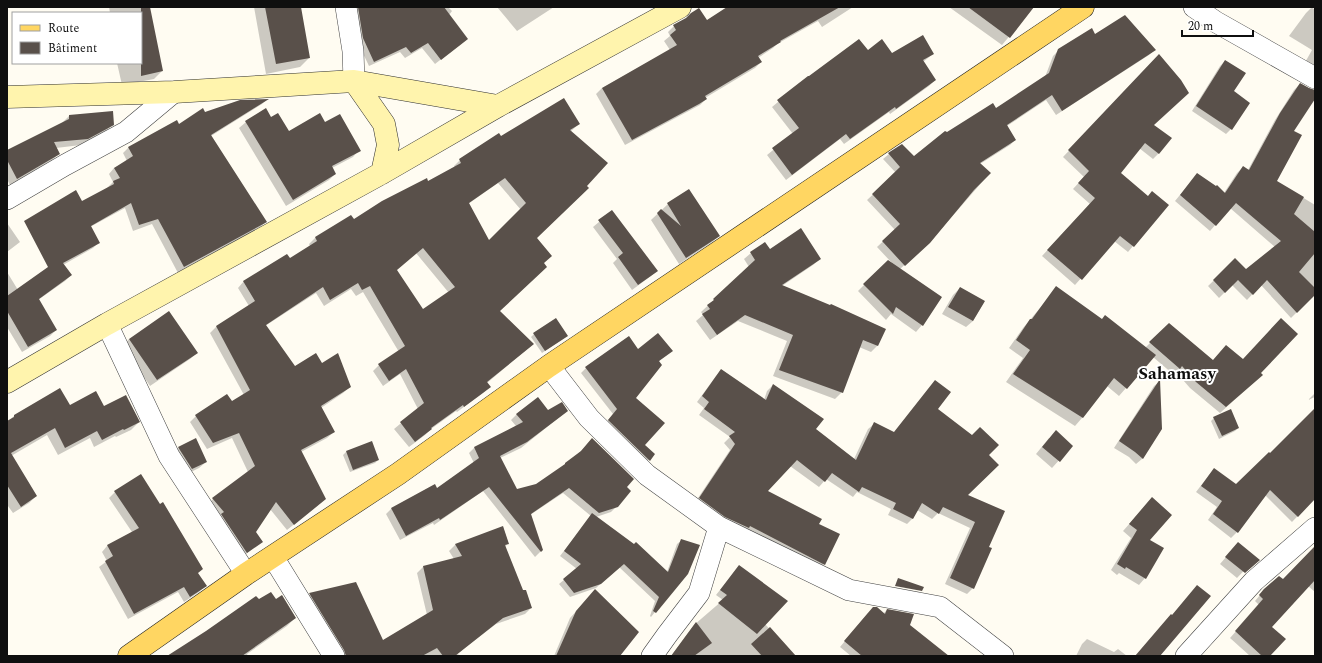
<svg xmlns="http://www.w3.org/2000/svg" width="1322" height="663" font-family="Spectral,serif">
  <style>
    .shadow { fill: #0003; fill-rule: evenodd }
    .building { fill: #59504a; fill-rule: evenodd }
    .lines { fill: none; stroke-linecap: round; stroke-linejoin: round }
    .street-casing { stroke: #424242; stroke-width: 22 }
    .secondary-casing { stroke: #313131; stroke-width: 23 }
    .primary-casing { stroke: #202020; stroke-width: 23 }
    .street { stroke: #fff; stroke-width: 21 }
    .secondary { stroke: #fff4ad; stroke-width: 22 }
    .primary { stroke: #ffd662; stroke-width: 22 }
    .labels { text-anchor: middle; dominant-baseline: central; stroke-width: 4; stroke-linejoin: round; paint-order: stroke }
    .district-label { font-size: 17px; font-weight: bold; fill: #0f0f0f; stroke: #fff }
  </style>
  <rect width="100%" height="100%" fill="#fffcf2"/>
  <!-- shadow -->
  <path class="shadow" d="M109 7H149L162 71 154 79 122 85 117 63H141V13H110Z
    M254 7H300L309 58 300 67 266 74Z
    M352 7H448L452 11 449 15 467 39 435 64 422 48 405 58 400 52 369 66 358 43Z
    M497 7H554L517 31Z
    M729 7H853L822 27 818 21 777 44 773 48 758 58 761 62 755 68 705 98 706 99 700 105 625 145 596 94 602 88 670 50 664 41 670 36 668 32 674 26 706 21Z
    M949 7H1034L1002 45Z
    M1312 7 1315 10V75L1303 66 1312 50 1289 36 1306 13Z
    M1095 35 1154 50 1149 55 1056 115 1046 100 1007 126 1015 140 1010 145 980 164 990 173 929 243 900 269 922 325 916 332 891 314 886 320 858 291 888 261 892 264V263L877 247 895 230 867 200 896 173 883 159 889 154 902 145 914 157 946 134 996 110 1045 77 1053 56 1059 50Z
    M868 51 892 54H933L923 62 935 80 929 86 890 114 889 112 844 144 840 139 786 180 767 155 793 134 772 107 808 77Z
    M1159 56 1153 125 1159 153 1153 159 1139 148 1120 173 1148 197 1167 205 1128 252 1114 241 1075 285 1042 256 1090 204 1073 189 1084 177 1063 157Z
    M1225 61 1233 91 1231 129 1226 134 1192 111 1220 66Z
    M1300 84 1315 91V97L1292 131 1276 181 1315 205V294L1291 318 1261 285 1247 300 1232 285 1219 298 1208 286 1235 260 1246 271 1275 247 1230 208 1210 231 1175 201 1197 174 1224 193 1237 173 1243 167 1248 170 1275 120 1294 90Z
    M266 100 262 104 211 136 266 222 260 227 178 273 152 224 133 231 125 208 90 227 99 242 93 248 63 265 71 275 65 281 38 300 56 330 50 336 22 352 7 327V272L18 290 52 265 82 203 107 188 113 182 109 174 114 168 127 161 123 153 128 148 205 113Z
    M69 116 113 124 106 131 81 145 56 148 59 154 52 160 10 185 7 179V152L62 123Z
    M271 119 289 132 325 123 359 150 353 157 332 168 335 174 329 180 286 206 239 128 246 122Z
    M579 124 570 132 536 238 499 311 533 344 487 383 489 387 483 393 457 412 456 411 431 429 425 435 409 447 394 429 418 409 400 374 383 386 373 371 379 365 399 352 363 292 356 296 351 289 324 306 316 293 265 326 294 367 322 365 350 387 343 393 321 408 334 432 327 438 301 452 318 505 287 530 270 509 254 532 261 542 240 559 207 505 213 499 248 472 232 438 207 449 190 422 196 416 231 403 244 395 210 333 216 327 249 306 238 288 244 281 290 259 310 246 309 244 315 238 354 221 428 182 455 168 454 166 460 160 501 137ZM498 183 521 210 489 241 468 204ZM416 253 449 293 422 310 396 270Z
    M668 204 719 236 712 242 679 264 651 220Z
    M612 211 657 271 651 276 632 290 613 263 617 259 593 227Z
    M7 223 20 242 7 252Z
    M765 243 770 250 820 259 813 265 782 286 885 329 877 346 871 352 859 347 842 392 835 399 773 376 787 341 738 321 710 340 696 321 703 315 701 312 749 267 744 259 751 253Z
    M960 288 984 302 973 321 966 327 942 314 953 295Z
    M1057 288 1101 320 1145 348 1169 324 1213 361 1260 374 1262 375 1220 413 1190 388 1176 372 1173 374 1153 357 1119 396 1107 386 1082 418 1075 426 1006 382 1023 358 1009 348 1023 328Z
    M534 334 567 336 542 353 531 337Z
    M628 337 638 351H671L658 362 634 398 644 446 654 454 644 465 604 425 613 414 581 373 586 368Z
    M129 339 197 353 190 359 150 386 123 346Z
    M722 370 764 400 767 391 773 385 815 430 854 459 868 429 874 424 894 433 935 382 937 410 987 455 967 496 988 547 973 588 967 594 945 584 970 528 938 513 932 519 917 510 913 518 907 524 888 515 891 509 857 492 853 497 826 479 819 487 790 466 766 491 818 524 824 564 818 570 694 504 730 450 724 443 730 437 699 415 704 408 697 402 716 376Z
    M1159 382 1161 429 1142 459 1136 464 1129 457 1114 448 1154 386Z
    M1315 393V397L1308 400Z
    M70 407 104 408 139 422 131 430 116 437 115 436 94 447 90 438 58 455 47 435 11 456 36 496 29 503 13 513 8 506 7 507V422L14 416Z
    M1315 409V498L1292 522 1265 495 1237 532 1231 538 1208 520 1217 507 1196 492 1209 475 1214 470 1236 485 1270 455Z
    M547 411H567L521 448 500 458 516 490 537 485 561 468 579 453 592 439 626 487 617 506 611 512 596 517 667 572 677 544 682 540 655 612 651 617 650 616 655 601 619 567 596 588 570 597 559 584 577 569 560 556 591 516 563 493 530 515 542 550 535 557 483 491 434 525 433 523 400 540 386 514 391 509 434 485 437 489 474 463 469 453 474 448 516 426 511 420 517 414Z
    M1214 418 1238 428 1235 431 1219 439 1211 421Z
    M1049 438 1072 446 1052 468 1036 454Z
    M178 448 206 462 199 468 185 475 172 454Z
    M346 452 378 460 375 463 350 472 343 455Z
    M115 492 160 505 197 574 205 586 199 592 184 602 178 592 128 619 99 567 107 561 102 552 107 546 132 532 109 498Z
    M1146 505 1149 540 1145 578 1139 585 1119 573 1117 575 1111 570 1131 538 1123 531Z
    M503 527 508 543 505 547 522 591 531 608 525 614 496 624 457 654 462 656H338L304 600 310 594 382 641 427 615 417 573 423 567 454 559 449 551 455 545Z
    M1238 543 1256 558 1237 578 1220 564Z
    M1315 547V592L1308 586 1271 627 1269 656H1250L1230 638 1259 605 1255 601 1260 595H1259L1264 589 1283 580Z
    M739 566 765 624 795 656H671L694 625 723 600 716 595Z
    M894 587 920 592 918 594 893 589Z
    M590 596 618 656H554L570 618Z
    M259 601H276L295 618 287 626 247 654 248 656H169Z
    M887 610 908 625 944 656H851L840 647 868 613 883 614Z
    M1087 639 1114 652 1118 649 1127 656H1076L1082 644Z"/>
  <!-- building -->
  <path class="building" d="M150 7 163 71 141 76V8Z
    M265 7H301L310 58 276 64Z
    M358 7H444L468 39 441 60 428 43 411 53 406 47 374 62 363 38Z
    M727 7H840L780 41 781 42 758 56 762 62 705 96 707 99 699 104 632 140 602 88 677 45 670 35 676 30 673 25 686 18 691 13 699 8 707 20Z
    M968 7H1034L1010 38Z
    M1125 15 1156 50 1062 111 1052 95 1007 125 1016 140 980 163 991 173 974 190 930 243 905 266 882 241 900 224 872 194 900 167 888 153 902 144 914 156 945 131 947 132 993 103 996 108 1049 73 1058 49 1092 28 1095 34Z
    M923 35 934 54 923 60 936 80 896 109 895 107 850 139 846 134 792 175 772 148 799 128 777 100 808 76H809L859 39 868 50 882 39 892 53Z
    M1159 54 1181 80 1189 93 1154 125 1172 138 1159 154 1145 143 1121 173 1148 196 1152 191 1169 205 1134 247 1120 236 1082 280 1047 250 1095 198 1078 183 1089 171 1068 150Z
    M1225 60 1246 73 1234 91 1250 103 1232 130 1196 106Z
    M1300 83 1309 88 1315 90V99L1294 131 1302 135 1277 181 1304 197 1294 214 1315 232V253L1299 272 1315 288V295L1297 313 1267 280 1253 295 1238 280 1225 293 1213 280 1235 258 1246 269 1281 241 1236 203 1216 226 1180 195 1197 173 1216 186 1217 185 1225 193 1243 166 1249 170 1280 113Z
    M564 98 580 124 570 130 608 163 587 186 589 188 537 238 552 256 544 263 547 267 500 311 534 344 487 382 491 387 464 407 463 405 431 428 432 429 415 442 400 422 424 403 406 369 389 381 378 364 405 346 370 286 362 290 358 283 330 300 323 287 266 325 295 366 316 353 322 363 338 353 351 387 321 406 335 432 301 450 326 499 294 525 276 502 256 532 263 542 247 553 221 514 224 512 212 498 255 466 239 433 213 443 195 415 227 394 232 401 250 390 216 326 255 301 243 281 287 254 290 258 317 241 315 237 351 215 354 219 382 201 427 178 428 181 461 163 459 159 499 133 501 136ZM505 178 526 203 489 240 469 203ZM423 248 455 287 423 309 397 270Z
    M269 99 211 135 267 222 184 267 158 219 139 225 131 203 91 226 100 243 63 263 72 275 39 299 57 330 28 347 7 311V296L48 267 24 221 76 190 82 201 114 184 113 181 120 178 114 168 133 156 128 147 177 120 179 124 203 108 205 112 240 100Z
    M266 108 271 117 278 113 289 131 320 113 325 122 340 114 361 151 332 166 336 174 293 200 245 121Z
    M113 111 114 125 88 139 54 142 60 154 17 179 7 160V150L69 119V115Z
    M689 189 720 236 686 258 657 213 661 209 681 226 667 203Z
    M612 210 658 271 638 285 618 257 623 253 598 220Z
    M801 228 821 259 782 285 830 305 831 304 886 329 878 346 863 340 843 393 779 370 793 335 745 315 717 335 702 314 710 309 707 305 714 300 713 299 755 260 750 252 765 242 770 249Z
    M888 260 942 297 923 326 896 307 893 314 863 284Z
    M1056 286 1102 319 1105 315 1156 355 1127 389 1114 378 1083 418 1013 374 1030 350 1016 340 1030 319H1032Z
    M960 287 985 301 973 321 948 307Z
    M169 311 198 353 157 380 129 339Z
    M556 318 568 336 545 351 533 333Z
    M1281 318 1298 334 1261 373 1263 375 1226 407 1196 382 1182 366 1180 369 1149 342 1169 323 1213 360 1226 345 1243 359Z
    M658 333 673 351 659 361 662 365 636 398 665 423 645 445 655 454 650 461 608 420 617 409 585 367 629 336 638 349Z
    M721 369 766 400 773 384 824 419 816 429 856 460 874 422 894 432 935 380 951 392 938 409 972 435 980 427 999 445 989 455 999 465 968 495 1005 511 989 547 992 548 974 589 950 578 975 522 943 507 939 514 922 503 913 519 893 509 896 503 862 487 859 492 832 473 825 482 797 460 768 491 822 519 819 524 840 534 825 565 750 526 749 528 725 517 699 498 735 444 729 436 735 432 704 409 709 402 702 396Z
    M1160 379 1162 429 1143 459 1135 452 1119 441Z
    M60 388 70 405 96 391 104 406 126 395 140 422 124 430 123 429 102 440 97 431 65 448 55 428 11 453 37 496 21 507 7 485V421L14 417V415Z
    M538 397 548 410 562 402 568 411 527 442 500 456 517 489 536 484 565 464V463L581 451 592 438 634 479 627 487 631 491 618 507 599 513 569 488 531 514 543 550 541 552 489 487 440 520 439 518 406 536 391 508 435 484 437 488 479 458 474 447 523 422 516 414Z
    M1315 408V499L1298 517 1270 490 1238 533 1213 514 1222 501 1201 486 1214 468 1236 484 1269 452 1270 453Z
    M1231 409 1239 428 1222 436 1213 417Z
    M1056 430 1073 446 1060 462 1042 447Z
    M196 438 207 462 192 469 178 447Z
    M372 441 379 460 353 470 346 451Z
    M141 474 160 504 163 502 203 569 198 573 207 586 190 597 184 587 134 614 105 561 113 556 107 545 139 528 114 491Z
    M1152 497 1172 515 1150 540 1164 548 1146 579 1126 567 1125 569 1117 564 1137 530 1129 524Z
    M592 513 634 544 636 542 668 572 681 539 700 545 688 574 656 613 653 611 659 597 624 564 601 584 574 593 563 579 581 564 564 551Z
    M503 526 509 544 505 545 523 590H526L532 608 503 618 455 656H443L437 648 422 656H346L344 650 309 593 356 582 383 640 433 610 423 566 462 556 455 544Z
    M1238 542 1260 560 1245 573 1225 557Z
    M1315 546V580L1272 627 1286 639 1270 656H1262L1235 631 1263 599 1259 595 1264 589 1279 576 1283 579Z
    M739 565 788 601 757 634 718 603 727 595 720 590Z
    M898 578 924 587 922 591 895 586Z
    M1197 585 1211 596 1160 656H1135L1171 614 1172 615Z
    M595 589 639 632 620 656H556L576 611Z
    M271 592 276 599 282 595 296 618 242 656H167L206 631 256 596 259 599Z
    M873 607H877L885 614 887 609 914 614 910 625 949 656H862L844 641Z
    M696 622 712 643 694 656H671Z
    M770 627 796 656H762L751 644Z"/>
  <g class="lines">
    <!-- street casing -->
    <g class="street-casing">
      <path id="street" d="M346 7 353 51 354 81
        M1194 7 1216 22 1315 78
        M7 199 65 165 126 132 174 92
        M107 324 169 456 246 574
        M549 366 589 418 647 475 719 527 849 590 940 607 1003 656
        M273 557 334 656
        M652 656 667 635 699 593 719 527
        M1186 656 1254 581 1315 528"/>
    </g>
    <!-- secondary casing -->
    <g class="secondary-casing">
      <path id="secondary" d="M354 81 384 124 388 145 382 173
        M7 97 174 92 354 81 498 106
        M7 382 107 324 382 173 498 106 680 7"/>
    </g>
    <!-- primary casing -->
    <g class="primary-casing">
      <path id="primary" d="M129 656 246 574 398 474 549 366 1083 7"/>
    </g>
    <!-- street -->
    <use href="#street" class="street"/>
    <!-- secondary -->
    <use href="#secondary" class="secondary"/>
    <!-- primary -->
    <use href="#primary" class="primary"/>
  </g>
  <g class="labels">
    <!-- district labels -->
    <g class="district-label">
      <text x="1177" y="374">Sahamasy</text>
    </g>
  </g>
  <!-- border -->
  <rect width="1322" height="663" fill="none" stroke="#0f0f0f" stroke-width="16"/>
  <!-- legend -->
  <rect x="12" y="12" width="130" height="52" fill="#ffffff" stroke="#9f9f9f"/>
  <rect x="20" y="25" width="20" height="6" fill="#ffd662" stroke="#9f9f9f"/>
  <text x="48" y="32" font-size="12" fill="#0f0f0f">Route</text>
  <rect x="20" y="42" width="20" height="12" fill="#59504a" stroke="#9f9f9f"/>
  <text x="48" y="52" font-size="12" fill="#0f0f0f">Bâtiment</text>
  <!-- scale -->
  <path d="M1182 30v6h71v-6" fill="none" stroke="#0f0f0f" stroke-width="2"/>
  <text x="1188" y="30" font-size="12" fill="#0f0f0f" stroke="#ffffff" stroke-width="3" paint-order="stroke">20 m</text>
</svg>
